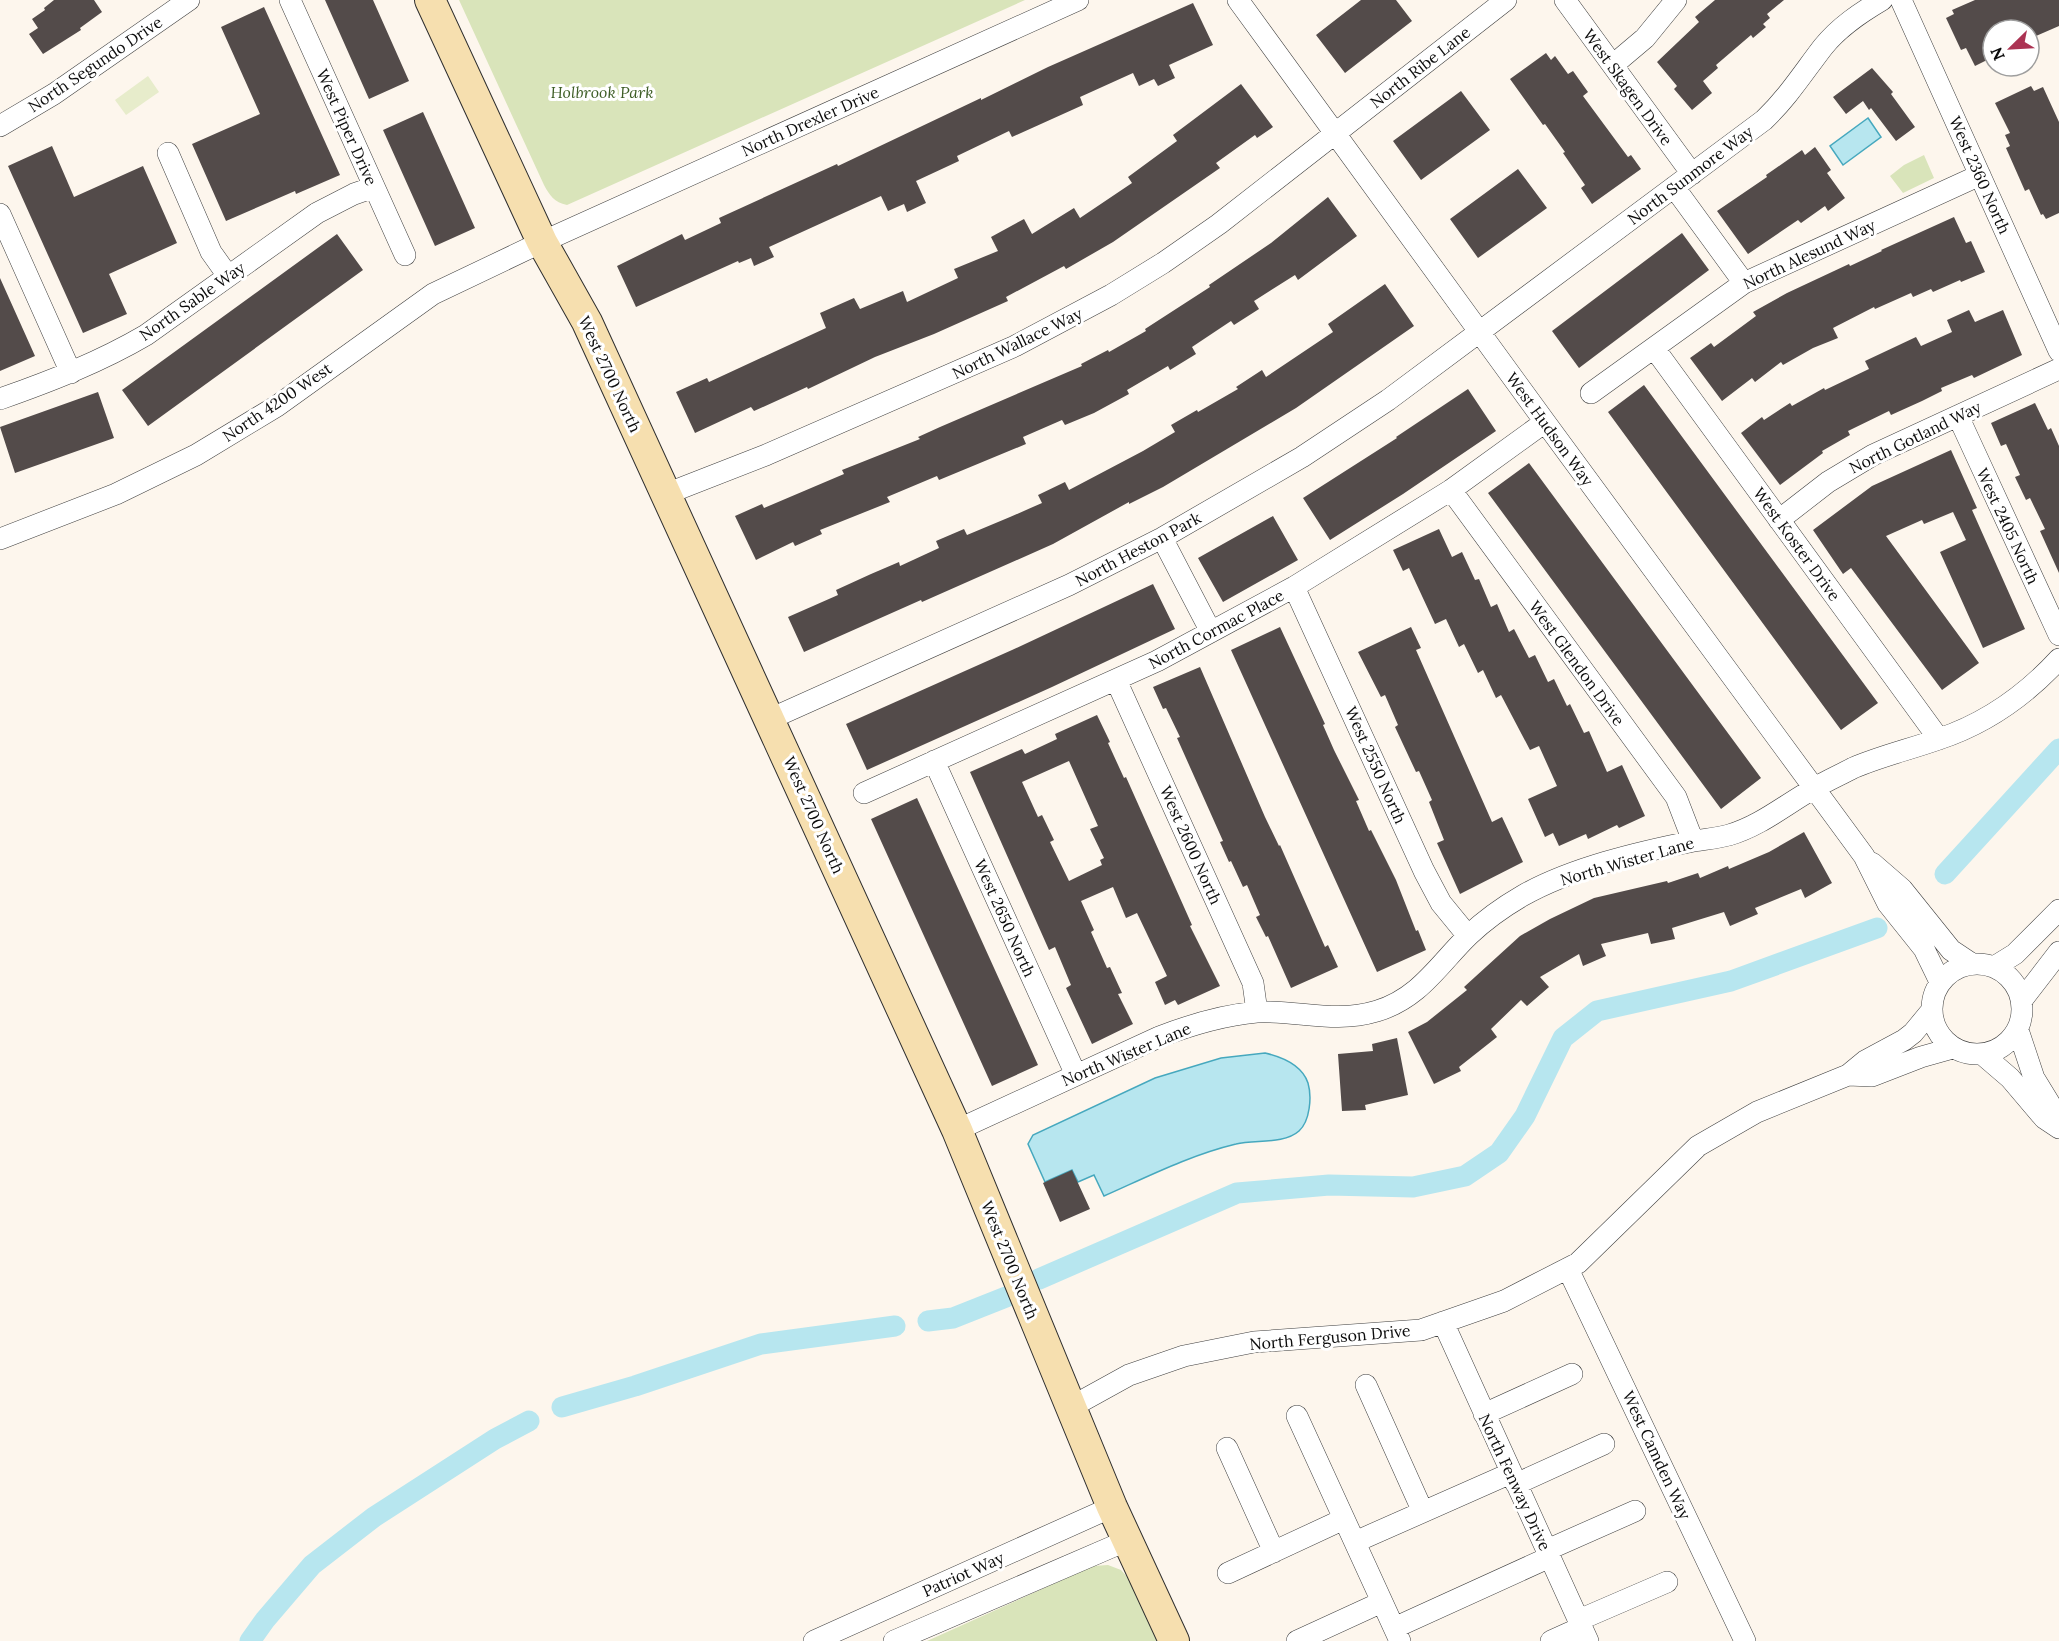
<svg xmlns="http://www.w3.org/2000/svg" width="2059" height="1641" font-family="Lora,serif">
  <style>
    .green { fill: #d9e4ba }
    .pitch { fill: #e7eccb }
    .water { fill: #b7e6ef; stroke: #46a8be; stroke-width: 1.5 }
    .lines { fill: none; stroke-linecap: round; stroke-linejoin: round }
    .canal { stroke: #b7e6ef; stroke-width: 21 }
    .building { fill: #534b4a; fill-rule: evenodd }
    .street-casing { stroke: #3f3f3f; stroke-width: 22 }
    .secondary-casing { stroke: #2e2e2e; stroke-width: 32 }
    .street { stroke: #fff; stroke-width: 21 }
    .secondary { stroke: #f6dfaf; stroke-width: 30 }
    .labels { text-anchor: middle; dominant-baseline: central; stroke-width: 6; stroke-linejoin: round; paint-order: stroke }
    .street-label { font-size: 16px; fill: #0c0c0c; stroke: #fff }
    .park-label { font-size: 16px; font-style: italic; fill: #3c5c24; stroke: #fff }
  </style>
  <rect width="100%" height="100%" fill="#fdf6ed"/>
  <!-- green -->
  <path class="green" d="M459 0H1025L567 205C554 202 550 196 544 185Z
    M1924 155 1934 178 1903 193 1890 176 1904 165Z
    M1108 1565 1121 1570 1129 1579 1158 1641H927L1093 1566Z"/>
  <!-- pitch -->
  <path class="pitch" d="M148 76 159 92 126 115 115 100Z"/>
  <!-- water -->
  <path class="water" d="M1868 118 1881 137 1843 165 1830 146Z
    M1265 1053C1282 1057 1302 1065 1308 1083 1312 1097 1310 1121 1299 1131 1283 1145 1255 1139 1236 1144 1190 1155 1147 1177 1104 1196L1094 1175 1078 1182 1072 1170 1045 1182 1028 1144 1033 1135 1155 1078 1221 1058Z"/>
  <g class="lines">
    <!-- canal -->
    <path class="canal" d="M1945 874 2059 749
      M1039 1279 1237 1193 1329 1185 1413 1187 1465 1176 1499 1153 1525 1116 1563 1038 1597 1011 1731 981 1877 928
      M928 1321 953 1318 1006 1297
      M562 1407 635 1386 761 1344 895 1326
      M250 1641 265 1620 312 1565 374 1517 495 1439 529 1421"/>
  </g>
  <!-- building -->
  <path class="building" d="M54 0H94L102 12 80 28 81 30 43 54 29 34 38 28 32 19 45 10 44 8Z
    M325 0H373L409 81 369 99Z
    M1361 0H1396L1412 21 1345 73 1316 35Z
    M1715 0H1784L1767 14 1770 18 1763 24 1766 27 1753 38 1751 35 1716 65 1718 68 1703 81 1712 93 1692 110 1674 89 1677 86 1657 62 1699 22 1695 17Z
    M1975 0H2059V26L2029 39V30H1993V57L1975 66 1966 48 1961 50 1946 18 1954 14 1952 10Z
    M1193 3 1213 45 1169 65 1175 78 1158 86 1154 79 1139 86 1133 73 1080 97 1083 105 1012 137 1009 131 957 156 959 161 916 181 926 203 907 212 904 204 888 211 881 196 769 247 774 257 754 266 751 258 739 263 738 261 636 307 617 266 682 234 685 240 721 223 719 218 837 164 838 166 981 98V100L1048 67Z
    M264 7 340 175 296 194 295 191 226 221 192 144 260 114 221 27Z
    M1546 53 1551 60 1555 56 1568 74 1573 71 1588 92 1583 96 1628 157 1631 155 1641 169 1592 204 1581 188 1585 185 1563 153 1565 152 1545 124 1543 125 1510 79Z
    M1872 68 1893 92 1891 94 1915 127 1896 141 1871 108 1869 110 1863 101 1846 114 1833 97Z
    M1241 84 1273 127 1257 138 1255 135 1216 163 1220 168 1113 242 1066 269 1064 266 1006 297 1008 301 934 334 875 357 808 389 807 387 754 411 751 407 695 433 676 392 707 378 709 382 826 328 820 313 854 298 860 309 903 291 907 302 958 278 954 269 998 251 991 237 1024 219 1032 234 1074 208 1080 218 1132 183 1128 177 1177 141 1173 135Z
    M2031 86 2034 91 2043 87 2059 122V213L2046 219 2043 214 2041 215 2029 189 2025 191 2006 148 2010 146 2005 135 2010 133 1995 103Z
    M1461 91 1490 130 1421 180 1393 141Z
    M423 112 475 228 435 246 383 130Z
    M52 146 74 197 143 166 177 243 109 274 127 314 83 333 8 166Z
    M1815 147 1831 170 1827 173 1845 198 1828 211 1825 206 1801 223 1798 220 1748 254 1717 211 1767 177 1766 175 1802 150 1805 155Z
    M1518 169 1547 208 1478 258 1450 219Z
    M1328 197 1357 236 1298 280 1295 275 1254 301 1259 309 1234 325 1231 321 1192 347 1196 354 1170 370 1168 366 1127 390 1129 394 1094 413 1065 425 1062 420 1023 437 1026 444 939 480 937 476 887 497 890 502 820 530 822 534 795 546 793 542 756 560 735 516 762 504 764 508 844 474 842 470 920 439 918 437 940 427 1082 366 1081 364 1108 350 1109 352 1146 331 1145 329 1210 287 1209 285 1271 243Z
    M1954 217 1966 243 1971 241 1985 272 1961 282 1960 280 1933 292 1931 289 1913 297 1911 293 1875 309 1874 307 1833 328 1838 338 1813 348 1783 365 1781 362 1755 382 1752 378 1722 401 1690 358 1711 343 1714 347 1756 316 1753 312 1787 293 1849 264 1850 266 1882 251 1881 250Z
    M1682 233 1709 270 1579 368 1552 331Z
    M337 234 363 270 148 426 122 390Z
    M0 278 35 356 0 371Z
    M1385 284 1414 326 1296 408 1163 487 1129 504V502L1053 544 922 602 921 600 804 652 788 617 838 595 836 590 871 574 899 562 900 566 939 548 936 541 964 529 967 535 1010 517 1042 503 1038 495 1065 482 1069 490 1143 451 1175 432 1171 425 1197 410 1198 412 1238 389 1236 387 1262 370 1266 377 1333 332 1328 324Z
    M1969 310 1975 322 2003 310 2022 355 1974 378 1972 375 1941 388 1942 391 1922 401 1891 415 1889 411 1848 431 1850 435 1822 451 1823 453 1780 485 1741 433 1762 417 1764 420 1790 403 1792 406 1824 388 1825 390 1869 369 1865 361 1916 337 1921 346 1952 332 1947 320Z
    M1644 385 1878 703 1841 730 1608 412Z
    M1468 389 1496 431 1403 494 1330 540 1303 498 1397 438 1396 437Z
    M98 392 114 438 15 473 0 427Z
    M2035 403 2048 430 2051 428 2059 446V573L2040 531 2045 529 2030 498 2026 500 2015 477 2020 475 2006 444 2001 446 1991 423Z
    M1951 450 1977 508 1972 510 2025 629 1983 648 1940 552 1966 540 1953 512 1924 524 1922 520 1886 536 1979 663 1942 690 1851 568 1843 574 1813 530 1872 486Z
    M1529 463 1761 778 1721 809 1488 493Z
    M1273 516 1298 560 1223 602 1198 558Z
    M1439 529 1452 557 1462 552 1475 580 1479 579 1491 607 1497 604 1509 632 1514 629 1529 658 1535 655 1548 682 1554 679 1567 706 1570 704 1584 733 1589 731 1607 772 1622 765 1645 816 1619 828 1617 825 1588 839 1586 834 1559 846 1553 833 1545 837 1528 799 1557 786 1539 746 1530 750 1501 695 1496 698 1483 670 1478 673 1464 644 1459 647 1446 619 1435 624 1409 568 1403 571 1393 550Z
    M1153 584 1175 629 1052 687 867 770 846 724 1012 650Z
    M1280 627 1325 724 1323 725 1334 750 1359 800 1356 801 1369 831 1371 830 1396 880 1416 931 1418 930 1426 950 1377 972 1231 650Z
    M1411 627 1421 648 1416 650 1492 822 1502 817 1523 862 1460 894 1437 843 1444 840 1429 802 1432 800 1419 771 1416 772 1395 727 1398 725 1385 695 1381 697 1358 652Z
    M1200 667 1265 817 1279 846 1280 845 1325 947 1328 945 1338 967 1291 988 1268 936 1266 937 1256 917 1260 915 1247 885 1243 887 1231 861 1229 862 1220 842 1223 841 1177 738 1180 737 1166 708 1163 709 1153 687Z
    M1097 715 1110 742 1108 743 1124 778 1126 777 1192 925 1190 926 1220 986 1178 1005 1175 1000 1165 1005 1155 982 1167 976 1137 913 1126 918 1113 887 1081 901 1094 930 1091 932 1107 968 1110 967 1122 993 1118 994 1133 1024 1092 1044 1066 988 1071 985 1055 947 1049 950 970 772 1022 749 1025 754 1057 739 1055 734ZM1069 761 1098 826 1090 829 1104 858 1100 860 1102 865 1069 881 1050 842 1054 840 1042 815 1038 817 1022 782Z
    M917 798 1038 1065 992 1086 871 819Z
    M1804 832 1832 883 1805 898 1801 889 1755 908 1758 914 1730 926 1724 912 1672 928 1675 939 1651 944 1648 933 1601 944 1606 956 1583 966 1579 954 1540 977 1549 987 1527 1006 1521 1000 1491 1029 1497 1037 1459 1067 1461 1071 1434 1084 1408 1032 1427 1022 1467 990 1464 987 1520 936 1550 919 1594 898 1667 881 1668 883 1698 873 1700 878 1728 866 1729 869 1769 852Z
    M1397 1038 1408 1095 1365 1105 1366 1110 1342 1111 1338 1054 1373 1051 1372 1044Z
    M1072 1170 1090 1209 1060 1222 1043 1183Z"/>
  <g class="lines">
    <!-- street casing -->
    <g class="street-casing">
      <path id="street" d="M290 0 405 255
        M1238 0 1545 422 1864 856 1888 904 1924 949 1940 982
        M1565 0 1692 174
        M1901 0 2059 351
        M1613 65 1645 38 1676 0
        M0 126 54 94 189 0
        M168 153 211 252 228 276
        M1674 187 1744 283
        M0 214 71 373
        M1654 348 1939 739
        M1591 393 1744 283 1980 175
        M0 399C51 381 100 362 146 335L317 213 354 194 374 187
        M1958 416 2059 635
        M1451 490 1676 797 1693 841
        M666 494 766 455 1015 346 1111 295 1163 263 1219 224 1506 0
        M1779 520 1828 482 1873 455 2059 369
        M1162 538 1211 632
        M0 539 116 494 196 455 277 406 433 294 542 242 1078 0
        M1294 587 1424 871 1441 903 1468 936
        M1116 680 1253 983 1257 1012
        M770 719 1069 585 1162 538 1302 457 1388 400 1764 120C1788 97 1803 73 1823 47 1839 27 1860 13 1882 0
        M934 761 1076 1075
        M864 793 1157 661 1294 587 1451 490 1545 422
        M1872 863 1902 889 1951 950 1972 964
        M1932 1009a45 45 0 1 1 90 0a45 45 0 1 1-90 0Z
        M1994 967 2015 954 2059 910
        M2022 1000 2059 952
        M2018 1030 2034 1078 2056 1114
        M1982 1054 2010 1078 2044 1118 2059 1128
        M1848 1075 1872 1076 1921 1057 1953 1048
        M957 1130 1159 1037C1190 1025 1224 1015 1257 1012 1299 1010 1334 1024 1377 1011 1420 998 1439 964 1469 935 1485 920 1503 907 1522 896 1571 868 1639 852 1694 841 1706 839 1718 838 1729 835 1760 826 1785 805 1813 789 1826 781 1840 775 1853 768 1881 756 1911 749 1939 739 1987 723 2025 696 2059 659
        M1568 1269 1745 1641
        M1443 1322 1588 1641
        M1366 1385 1423 1512
        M1071 1407 1129 1375 1184 1356 1254 1342 1421 1330 1504 1301 1578 1263 1698 1146 1757 1112 1848 1075 1865 1061 1904 1040 1913 1033 1932 1010
        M1484 1414 1572 1374
        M1297 1416 1400 1641
        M1227 1448 1274 1552
        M1516 1484 1604 1444
        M1355 1542 1511 1473
        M1547 1550 1635 1511
        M1228 1573 1344 1519
        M1579 1620 1667 1582
        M1394 1628 1550 1557
        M814 1641 1112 1507
        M894 1641 1128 1540
        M1297 1641 1382 1602
        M1551 1641 1582 1627"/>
    </g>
    <!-- secondary casing -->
    <g class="secondary-casing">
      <path id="secondary" d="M430 0 542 242 587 322 957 1130 1112 1507 1174 1641"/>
    </g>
    <!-- street -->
    <use href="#street" class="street"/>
    <!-- secondary -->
    <use href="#secondary" class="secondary"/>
  </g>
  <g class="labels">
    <!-- street labels -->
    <g class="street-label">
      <text transform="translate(95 64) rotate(-34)">North Segundo Drive</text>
      <text transform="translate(1420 67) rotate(-38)">North Ribe Lane</text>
      <text transform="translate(1628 87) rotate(54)">West Skagen Drive</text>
      <text transform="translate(810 121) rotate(-24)">North Drexler Drive</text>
      <text transform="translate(347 127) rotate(66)">West Piper Drive</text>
      <text transform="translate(1690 175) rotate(-37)">North Sunmore Way</text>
      <text transform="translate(1980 175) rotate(66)">West 2360 North</text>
      <text transform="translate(1809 254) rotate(-25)">North Alesund Way</text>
      <text transform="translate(192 301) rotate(-35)">North Sable Way</text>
      <text transform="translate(1017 343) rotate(-26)">North Wallace Way</text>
      <text transform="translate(610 374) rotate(65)">West 2700 North</text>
      <text transform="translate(277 402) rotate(-34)">North 4200 West</text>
      <text transform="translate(1550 429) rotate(54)">West Hudson Way</text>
      <text transform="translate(1915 437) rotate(-26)">North Gotland Way</text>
      <text transform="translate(2008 526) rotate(65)">West 2405 North</text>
      <text transform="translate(1797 544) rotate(54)">West Koster Drive</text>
      <text transform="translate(1138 549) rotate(-28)">North Heston Park</text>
      <text transform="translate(1216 629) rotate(-28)">North Cormac Place</text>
      <text transform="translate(1577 663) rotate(54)">West Glendon Drive</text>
      <text transform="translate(1376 765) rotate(66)">West 2550 North</text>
      <text transform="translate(814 815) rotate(66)">West 2700 North</text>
      <text transform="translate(1191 845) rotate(66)">West 2600 North</text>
      <text transform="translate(1627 861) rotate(-16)">North Wister Lane</text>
      <text transform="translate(1005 918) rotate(66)">West 2650 North</text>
      <text transform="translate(1126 1054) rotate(-23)">North Wister Lane</text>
      <text transform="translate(1010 1260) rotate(68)">West 2700 North</text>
      <text transform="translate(1330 1337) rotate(-5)">North Ferguson Drive</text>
      <text transform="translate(1657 1455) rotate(65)">West Camden Way</text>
      <text transform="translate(1515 1482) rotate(65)">North Fenway Drive</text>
      <text transform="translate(963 1574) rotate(-24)">Patriot Way</text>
    </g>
    <!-- park labels -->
    <g class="park-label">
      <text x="602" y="92">Holbrook Park</text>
    </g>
  </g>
  <!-- north arrow -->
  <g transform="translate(2011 48) rotate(246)"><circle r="28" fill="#ffffff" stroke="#9e9e9e" stroke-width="1.5"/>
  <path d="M0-4.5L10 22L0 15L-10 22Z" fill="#ac3353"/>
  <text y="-9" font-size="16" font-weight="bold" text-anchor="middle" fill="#0c0c0c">N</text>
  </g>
</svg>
